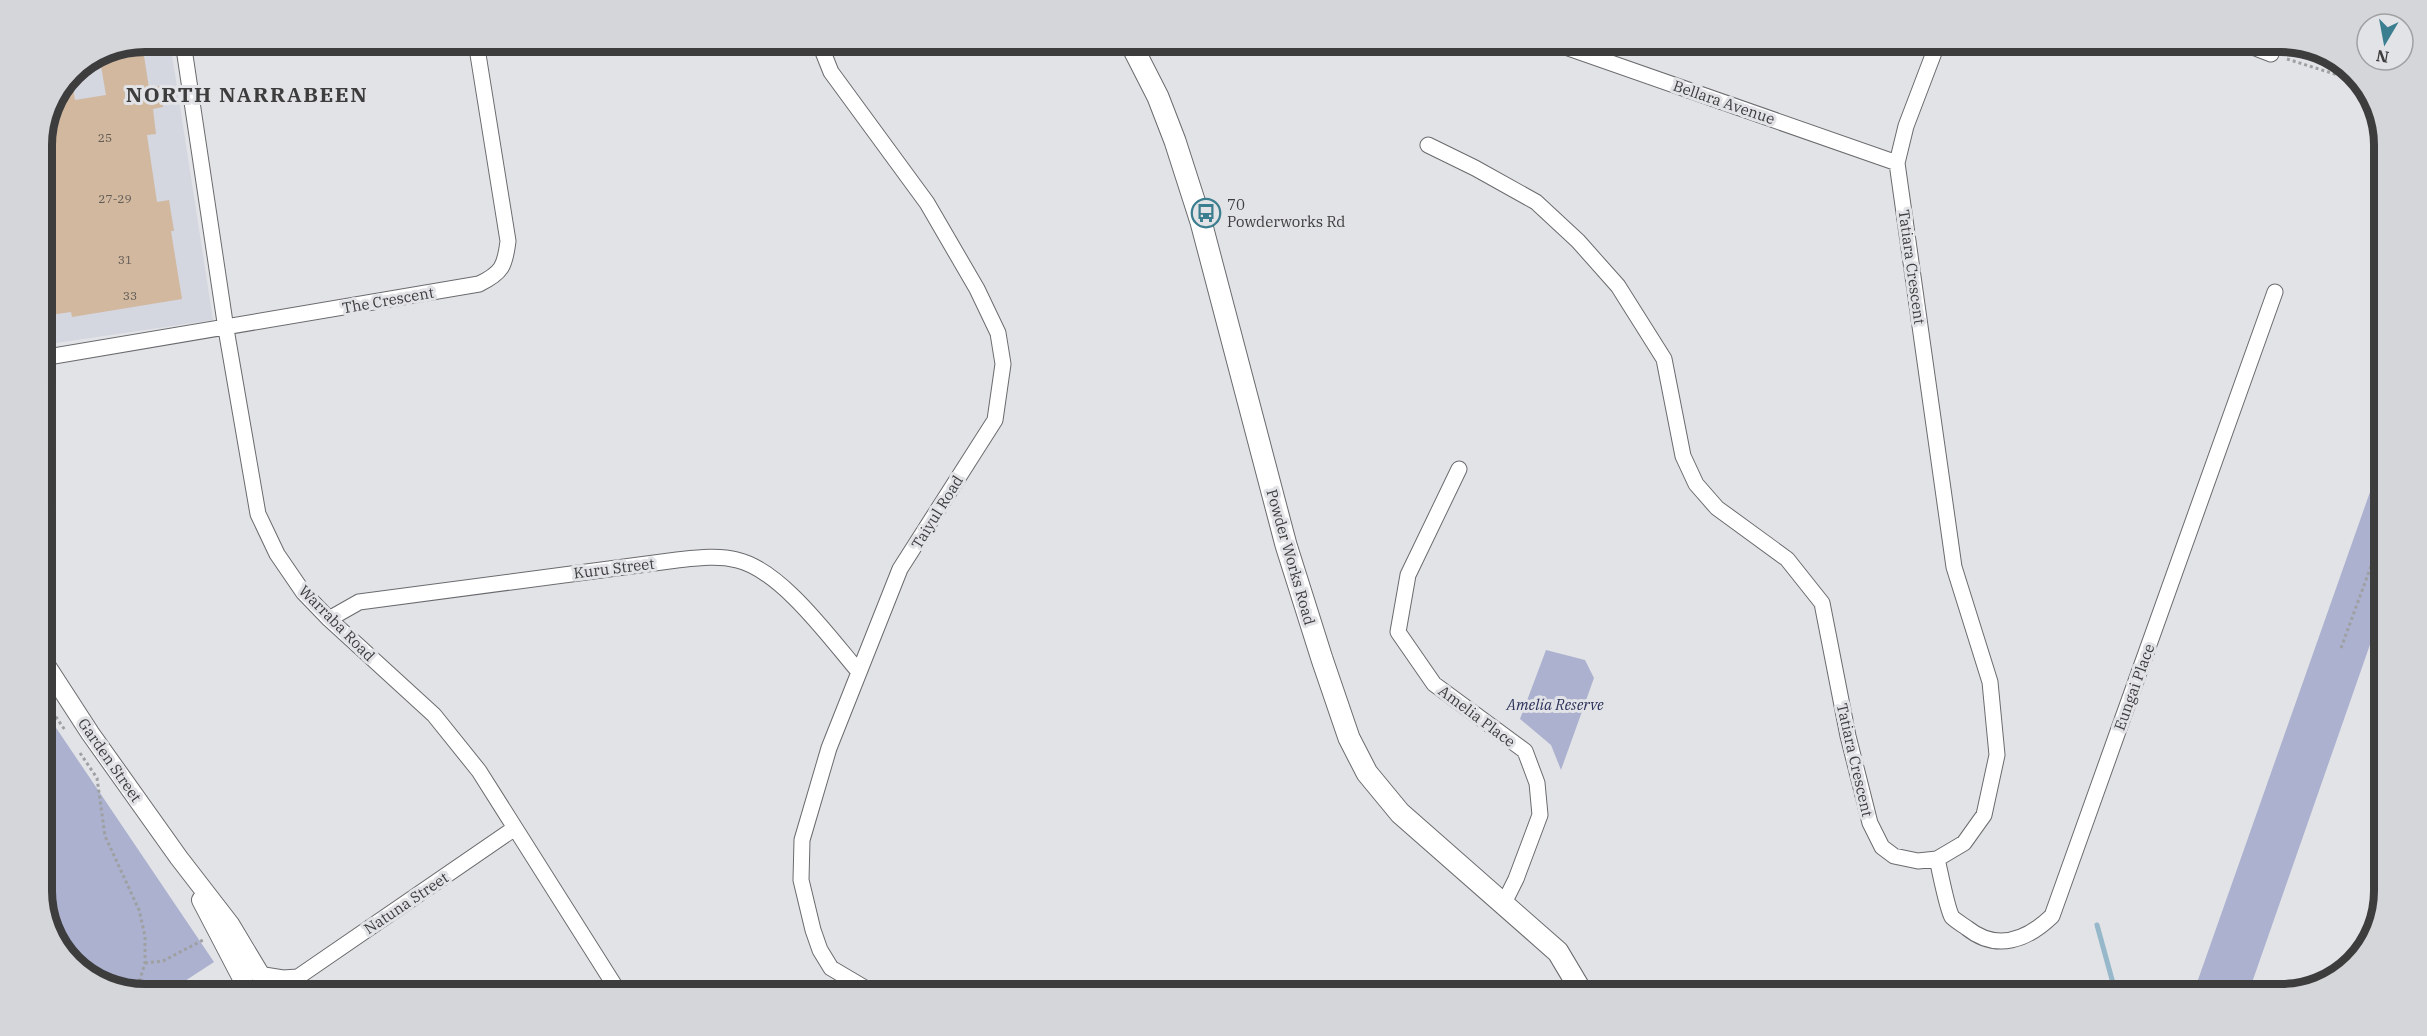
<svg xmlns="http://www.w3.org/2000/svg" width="2427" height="1036" font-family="'IBM Plex Serif',serif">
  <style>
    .built { fill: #d4d6e0 }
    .green { fill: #abb1cf }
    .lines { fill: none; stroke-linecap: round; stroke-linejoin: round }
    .stream { stroke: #96b8ca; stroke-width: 5 }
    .building { fill: #d1b89f }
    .minor-casing { stroke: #6a6b6e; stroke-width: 17 }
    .tertiary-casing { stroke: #6a6b6e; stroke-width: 20 }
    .secondary-casing { stroke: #6a6b6e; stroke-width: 23 }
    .path { stroke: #9fa0a2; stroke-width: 3; stroke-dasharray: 3 3; stroke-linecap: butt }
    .minor { stroke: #fff; stroke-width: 15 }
    .tertiary { stroke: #fff; stroke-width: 18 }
    .secondary { stroke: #fff; stroke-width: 21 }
    .labels { text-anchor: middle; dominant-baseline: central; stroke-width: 6; stroke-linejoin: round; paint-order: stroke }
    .number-label { font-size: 12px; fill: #625c56 }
    .street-label { font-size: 15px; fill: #3d3d3e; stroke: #e2e3e6 }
    .poi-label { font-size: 15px; fill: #3d3d3e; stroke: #e2e3e6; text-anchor: start }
    .park-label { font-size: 15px; font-style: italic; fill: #2b315b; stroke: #e2e3e6 }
    .district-label { font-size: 21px; font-weight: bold; letter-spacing: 1.5px; fill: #3d3d3e; stroke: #e2e3e6 }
    .rim { fill: none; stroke: #3d3d3e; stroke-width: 8 }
  </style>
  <rect width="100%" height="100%" fill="#e2e3e6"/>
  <!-- built -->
  <path class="built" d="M146 42H170L213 320 42 345V139L73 72 106 50Z"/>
  <!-- green -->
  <path class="green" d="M2382 458 2380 616 2248 994H2193Z
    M1546 650 1585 660 1594 678 1561 770 1551 745 1520 719Z
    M42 707 214 962 165 994H146L106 986 63 953 42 898Z"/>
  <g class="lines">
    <!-- stream -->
    <path class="stream" d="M2097 925 2116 994"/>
  </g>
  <!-- building -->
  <path class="building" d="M142 43 149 88 159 86 163 107 153 109 156 134 147 135 157 202 169 200 174 231H171L182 299 72 317 71 312 50 315 48 301 42 302V139L71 76 75 100 106 95 99 54 106 50Z"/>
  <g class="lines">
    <!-- minor casing -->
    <g class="minor-casing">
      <path id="minor" d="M183 42 226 329 258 514 277 554 303 592 329 619 434 715 479 771 620 994
        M819 42 831 72 927 203 977 289 998 333 1003 364 995 420 900 569 829 748 802 840 801 880 813 930 820 950 831 968 875 994
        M1551 42 1897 163
        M2240 42 2271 54
        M1428 145 1475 168 1536 202 1578 241 1618 286 1664 359 1683 456 1696 484 1717 508 1787 559 1822 603 1848 736 1870 823 1882 847 1894 856 1918 861 1937 859 1964 843 1984 815 1997 755 1990 682 1954 567 1897 163 1906 126 1938 42
        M42 358 479 284C502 273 505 266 508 241L476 42
        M1459 469 1408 575 1398 632 1434 684 1525 751 1537 783 1540 815 1516 879 1504 903
        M329 619 359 602 677 560C696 558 718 555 737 560 781 570 830 638 859 672
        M1937 859C1940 871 1947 909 1952 917 1956 921 1963 925 1967 928 1997 952 2027 940 2052 916L2275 292
        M258 974 283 978 298 977
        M287 994 298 977 515 828"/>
    </g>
    <!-- tertiary casing -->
    <g class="tertiary-casing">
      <path id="tertiary" d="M42 659 90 733 179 858 230 924 272 994
        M201 900 250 994"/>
    </g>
    <!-- secondary casing -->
    <g class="secondary-casing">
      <path id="secondary" d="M1130 42 1158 97 1175 141 1201 222 1286 545 1322 659 1349 738 1367 773 1400 813 1558 952 1583 994"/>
    </g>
    <!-- path -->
    <path class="path" d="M2287 59 2360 82
      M2341 648 2381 539
      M42 697 65 730
      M80 753 97 778 105 836 139 910 145 936V963L136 992
      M145 963 163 961 203 940"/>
    <!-- minor -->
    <use href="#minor" class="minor"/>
    <!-- tertiary -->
    <use href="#tertiary" class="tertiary"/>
    <!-- secondary -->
    <use href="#secondary" class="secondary"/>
  </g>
  <!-- icons -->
  <defs>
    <g id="bus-ring" transform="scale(1.5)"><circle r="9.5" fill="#e2e3e6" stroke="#3b7e8f" stroke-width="1.5"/><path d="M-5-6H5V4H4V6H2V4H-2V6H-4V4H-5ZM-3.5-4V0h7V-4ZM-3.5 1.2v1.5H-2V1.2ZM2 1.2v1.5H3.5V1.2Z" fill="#3b7e8f"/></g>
  </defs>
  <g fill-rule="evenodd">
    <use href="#bus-ring" x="1206" y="213"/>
  </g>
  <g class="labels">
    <!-- number labels -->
    <g class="number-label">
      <text x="105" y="137">25</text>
      <text x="115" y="198">27-29</text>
      <text x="125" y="259">31</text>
      <text x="130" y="295">33</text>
    </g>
    <!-- street labels -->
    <g class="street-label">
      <text transform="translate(1724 102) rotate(19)">Bellara Avenue</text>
      <text transform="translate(1912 267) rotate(82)">Tatiara Crescent</text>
      <text transform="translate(388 300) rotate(-10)">The Crescent</text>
      <text transform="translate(937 512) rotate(-58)">Taiyul Road</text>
      <text transform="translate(1291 557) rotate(74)">Powder Works Road</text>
      <text transform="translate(614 568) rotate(-7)">Kuru Street</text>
      <text transform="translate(337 623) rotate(45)">Warraba Road</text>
      <text transform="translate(2134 687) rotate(-70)">Eungai Place</text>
      <text transform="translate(1477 716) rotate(37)">Amelia Place</text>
      <text transform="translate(110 760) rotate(55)">Garden Street</text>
      <text transform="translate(1855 760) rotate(77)">Tatiara Crescent</text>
      <text transform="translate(406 903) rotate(-34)">Natuna Street</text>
    </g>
    <!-- poi labels -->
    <g class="poi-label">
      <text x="1227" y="204">70<tspan x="1227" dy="17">Powderworks Rd</tspan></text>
    </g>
    <!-- park labels -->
    <g class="park-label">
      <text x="1555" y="704">Amelia Reserve</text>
    </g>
    <!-- district labels -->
    <g class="district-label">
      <text x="247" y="94">NORTH NARRABEEN</text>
    </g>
  </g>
  <!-- crop -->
  <path d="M0 0H2427V1036H0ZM145 52H2281A93 93 0 0 1 2374 145V891A93 93 0 0 1 2281 984H145A93 93 0 0 1 52 891V145A93 93 0 0 1 145 52Z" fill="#d5d6d9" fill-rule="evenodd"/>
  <path class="rim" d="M145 52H2281A93 93 0 0 1 2374 145V891A93 93 0 0 1 2281 984H145A93 93 0 0 1 52 891V145A93 93 0 0 1 145 52Z"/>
  <!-- north arrow -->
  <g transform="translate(2385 42) rotate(190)"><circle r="28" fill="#e2e3e6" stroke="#a0a1a3" stroke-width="1.5"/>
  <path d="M0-4.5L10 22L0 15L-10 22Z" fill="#3b7e8f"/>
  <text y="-9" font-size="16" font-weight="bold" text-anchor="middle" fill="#3d3d3e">N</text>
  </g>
</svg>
